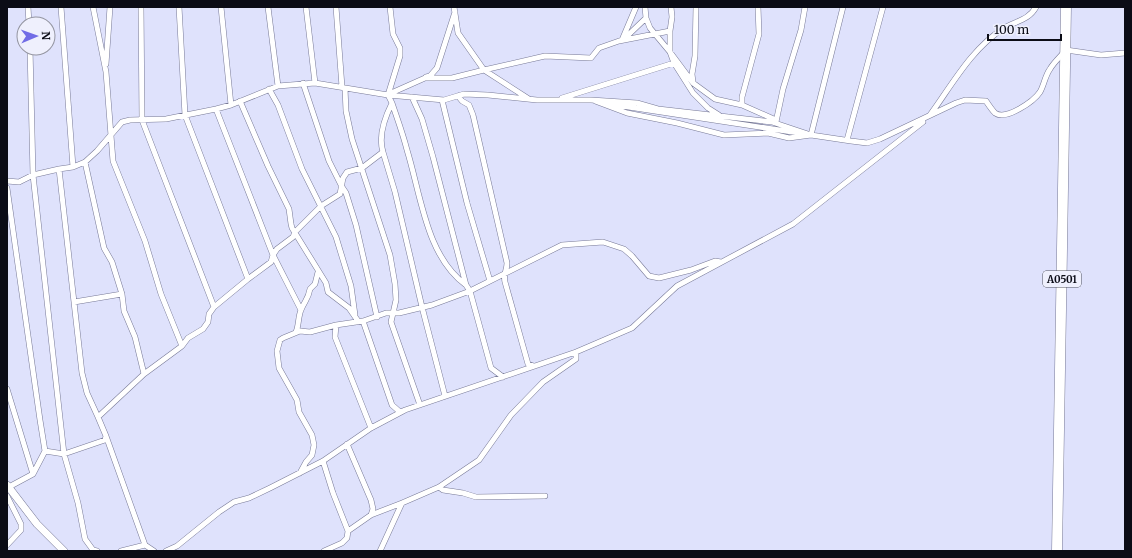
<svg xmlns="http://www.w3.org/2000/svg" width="1132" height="558" font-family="Merriweather,serif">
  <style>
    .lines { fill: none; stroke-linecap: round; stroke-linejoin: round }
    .street-casing { stroke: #787a97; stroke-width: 6 }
    .secondary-casing { stroke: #787a97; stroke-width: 8 }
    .highway-casing { stroke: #787a97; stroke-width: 11 }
    .street { stroke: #fff; stroke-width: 5 }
    .secondary { stroke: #fff; stroke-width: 7 }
    .highway { stroke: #fff; stroke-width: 10 }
    .labels { text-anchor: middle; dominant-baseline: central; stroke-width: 4; stroke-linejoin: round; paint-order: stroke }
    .shield { fill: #eff0fd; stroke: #4f505b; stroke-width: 1 }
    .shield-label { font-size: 10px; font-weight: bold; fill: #0b0c16 }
  </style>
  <rect width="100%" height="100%" fill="#dfe2fc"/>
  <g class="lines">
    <!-- street casing -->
    <g class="street-casing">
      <path id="street" d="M28 7 29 24
        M61 7 73 167
        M93 7 106 72 113 161 145 241 161 294 182 346
        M141 7 142 120 214 307
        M179 7 185 115 248 279
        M221 7 231 105
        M268 7 278 86
        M306 7 315 83
        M336 7 342 87
        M454 7 458 33 484 70 529 99
        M645 7 646 18 650 28 670 52 674 63 693 93 708 108 719 115
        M671 7 672 17 670 31V52L693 83 715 99 742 105 776 120
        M624 39 646 18
        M622 40 636 7
        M30 48 33 175 64 454 78 503 85 539 93 550 97 551
        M106 64 110 7
        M426 77 430 76 437 68 455 12
        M693 82 692 74 695 56 696 7
        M303 83 329 161 342 187 346 193 356 225 377 317
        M345 88 346 111 352 139 390 255 395 284 396 300 391 322 420 405
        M269 89 278 105 302 169 336 237 351 286 355 315
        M389 94 425 78H452L484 70 545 56 591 58 599 48 619 41 670 31
        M458 96 462 101 469 105 473 115 507 263C507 270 503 275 505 282L528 364 534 366
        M412 97 422 119 433 157 466 285 470 291 491 368 503 377
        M562 98 674 63
        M442 100 467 203 490 281
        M240 101 268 166 289 209 291 224 292 228 326 283 328 292 349 308 358 321
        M595 101 627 113 677 123 724 135 768 133 789 138 811 135 843 7
        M392 103C397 118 403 134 407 150 421 195 426 256 466 285
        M609 104 799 133
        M742 105V97L759 34 758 7
        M216 109 273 255 301 310
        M930 115C952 85 971 49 1004 28 1016 21 1029 20 1036 7
        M776 122 783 89 801 30 805 7
        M847 140 883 7
        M383 152 395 192 422 307 445 396
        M85 162 104 248 112 262 122 294 124 311 135 337 144 374
        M59 169 82 373 87 393 98 417
        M7 181 19 182 33 175 59 169 73 167 85 162 97 151 122 122 130 120 166 119 216 109 231 105 278 86 315 83 388 95 444 100 464 94 488 95 537 100H591L637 103 658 109 772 122 811 135 851 141 867 143 880 139 956 103 965 100 986 101C988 104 992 110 995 113 1006 121 1034 101 1040 92 1044 85 1045 76 1050 69 1054 62 1061 56 1066 50L1101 55 1125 53
        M7 188 40 420 45 451
        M74 302 122 294
        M363 321 392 405 400 412
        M336 325 335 337 371 428
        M296 332C299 325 298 317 301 310 305 300 308 300 310 289L315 284 318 272
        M7 389 33 474
        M106 436 145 545
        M347 444 371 500 373 509 371 515 348 531
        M323 461 333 493 348 531 347 538 342 543 324 551
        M300 473 306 462 312 455 314 445 312 435 299 412 297 400 279 368 277 351 280 340 283 338 300 331 310 332 336 325 363 321 386 313H399L432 305 470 291 562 245 603 242 624 249 632 256 649 276 659 278 691 270 715 261 721 262
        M439 487 443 490 463 493 476 497 545 496
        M7 488 33 474 45 451 64 454 105 440 106 436 98 417 144 374 182 346 188 338 203 329 208 322 209 314 214 307 248 279 271 262 273 255 277 249 293 237 295 232 321 206 340 194 343 178 347 172 362 168 383 152C378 136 385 117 392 103L388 95 400 56V48L393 34 390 7
        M7 496 21 524V530L7 545
        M371 515 402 503
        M121 551 145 545 154 551
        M166 551 177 546 219 512 234 502 249 498 270 488 323 461 371 428 405 410 576 352 632 328 677 286 793 224 923 122
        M380 551 402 503 439 487 479 460 511 415 543 382 576 359V352"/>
    </g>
    <!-- secondary casing -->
    <g class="secondary-casing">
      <path id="secondary" d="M7 485 37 524 64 551"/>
    </g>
    <!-- highway casing -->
    <g class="highway-casing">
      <path id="highway" d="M1057 551 1066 7"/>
    </g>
    <!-- street -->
    <use href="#street" class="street"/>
    <!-- secondary -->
    <use href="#secondary" class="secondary"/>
    <!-- highway -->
    <use href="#highway" class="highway"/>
  </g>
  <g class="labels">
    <!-- shield labels -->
    <rect class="shield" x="1043" y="271" width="38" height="16" rx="3"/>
    <g class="shield-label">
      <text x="1062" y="279">A0501</text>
    </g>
  </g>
  <!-- border -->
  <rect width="1132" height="558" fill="none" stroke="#0b0c16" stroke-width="16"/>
  <!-- north arrow -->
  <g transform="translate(36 36) rotate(88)"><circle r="19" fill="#eff0fd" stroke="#9495a1"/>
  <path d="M0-3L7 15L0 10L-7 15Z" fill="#716ce6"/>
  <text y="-6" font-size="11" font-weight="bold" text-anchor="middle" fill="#0b0c16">N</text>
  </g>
  <!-- scale -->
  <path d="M988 34v6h73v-6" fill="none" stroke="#0b0c16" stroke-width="2"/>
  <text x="994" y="34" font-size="12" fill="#0b0c16" stroke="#eff0fd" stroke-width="3" paint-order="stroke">100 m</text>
</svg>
